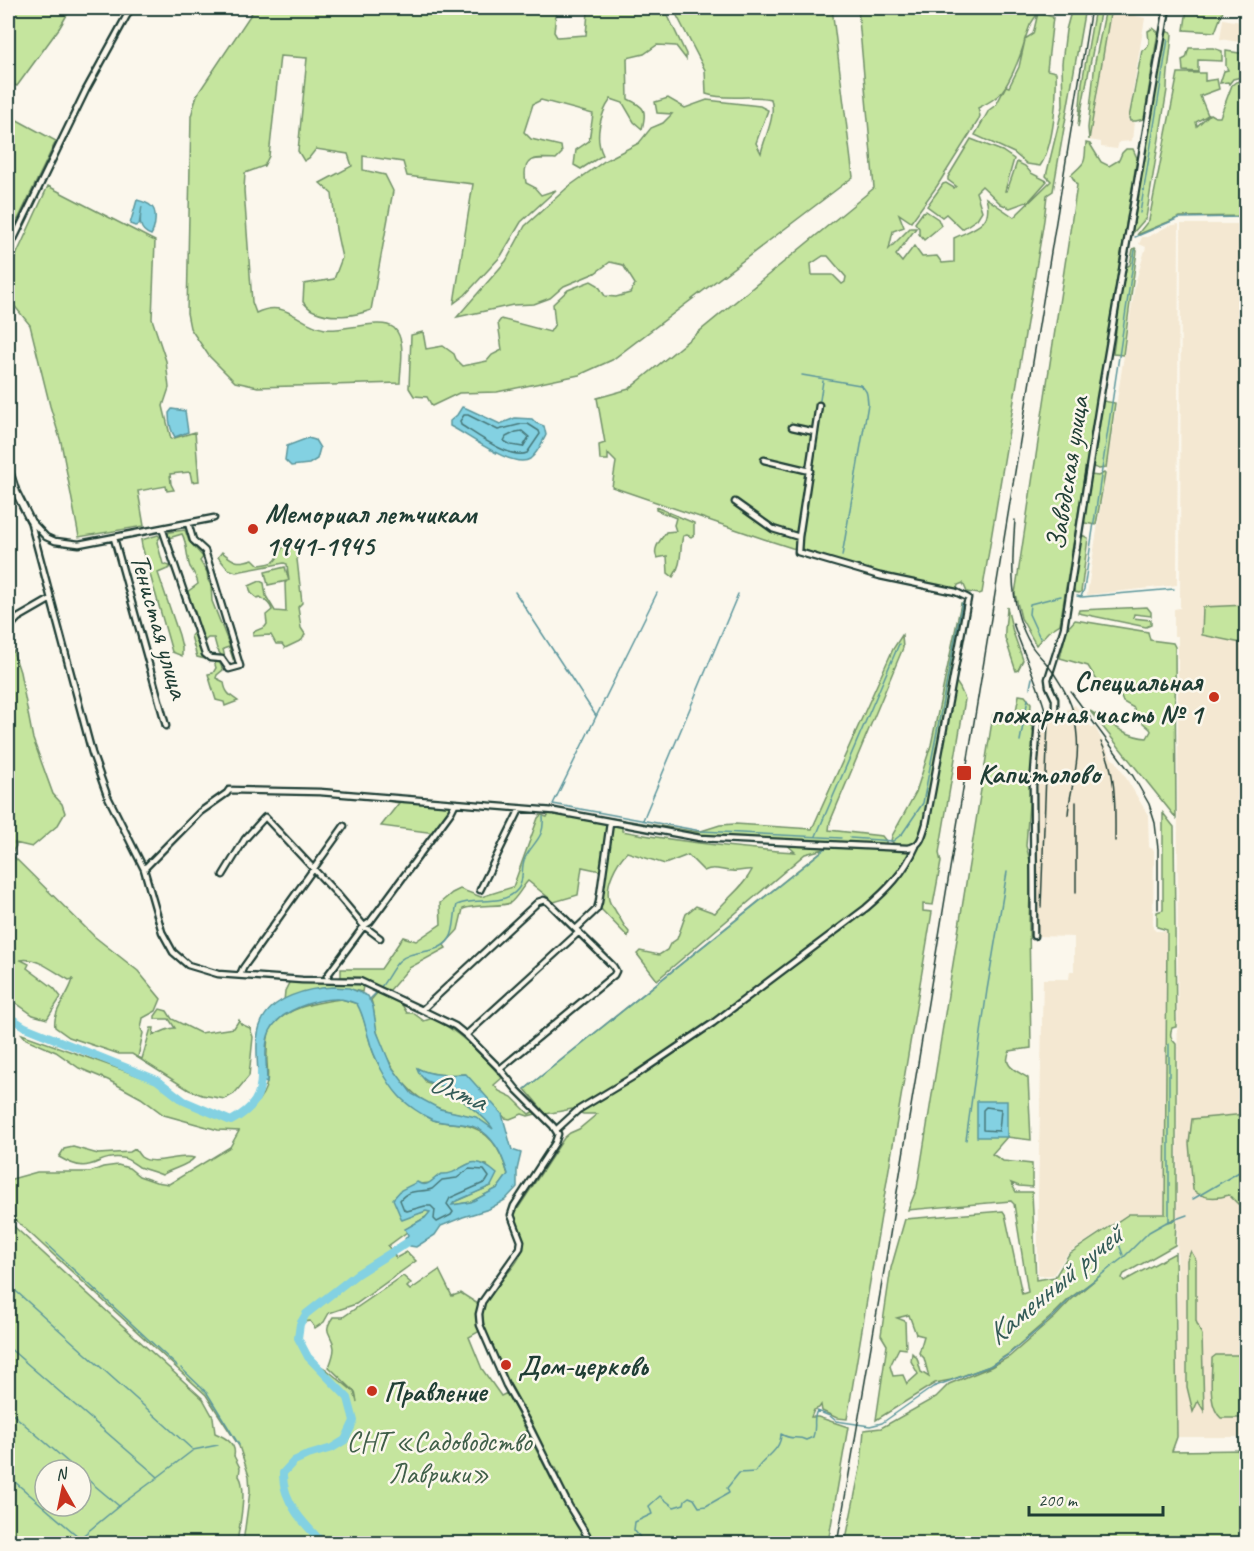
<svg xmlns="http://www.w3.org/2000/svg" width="1254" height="1551" font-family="Caveat,sans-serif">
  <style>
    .built { fill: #f4e8d2 }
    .green { fill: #c5e59e; stroke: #729169; stroke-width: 1.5; fill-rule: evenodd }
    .water { fill: #83d1e2; stroke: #5b969c; stroke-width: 1.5 }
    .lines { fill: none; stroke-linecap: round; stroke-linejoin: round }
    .shore { stroke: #47787a; stroke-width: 1.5 }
    .stream { stroke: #5b969c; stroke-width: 1.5 }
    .river { stroke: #83d1e2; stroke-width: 8 }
    .minor-casing { stroke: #1f3d34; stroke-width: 9 }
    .tertiary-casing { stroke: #1f3d34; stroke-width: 10 }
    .minor { stroke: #fbf7ec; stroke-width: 4.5 }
    .tertiary { stroke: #fbf7ec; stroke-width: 6 }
    .rail { stroke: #1f3d34; stroke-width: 1.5 }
    .poi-dot { fill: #c8321e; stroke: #fbf7ec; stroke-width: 2 }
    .labels { text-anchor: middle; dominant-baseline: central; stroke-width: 5; stroke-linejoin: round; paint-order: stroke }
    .street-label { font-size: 28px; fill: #1f3d34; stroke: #fbf7ec }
    .poi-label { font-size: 28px; font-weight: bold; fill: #1f3d34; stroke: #fbf7ec; text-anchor: start }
    .park-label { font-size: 28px; fill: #405f49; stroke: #fbf7ec }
    .water-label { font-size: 30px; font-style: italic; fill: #335b57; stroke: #fbf7ec }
  </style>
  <rect width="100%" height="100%" fill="#fbf7ec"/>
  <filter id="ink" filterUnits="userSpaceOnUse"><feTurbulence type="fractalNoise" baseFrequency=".0167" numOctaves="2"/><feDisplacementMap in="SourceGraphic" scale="12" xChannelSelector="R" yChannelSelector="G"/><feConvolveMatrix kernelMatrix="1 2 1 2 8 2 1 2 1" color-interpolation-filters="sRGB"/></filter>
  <g filter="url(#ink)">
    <!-- built -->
    <path class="built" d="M1111 8H1137L1136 16 1145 18 1128 120 1134 122 1132 141 1119 142 1117 149 1101 147V142L1089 140Z
      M1223 19 1246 23V43L1220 39Z
      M1179 224 1177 585 1087 595 1135 284 1146 247 1139 244 1142 237H1148L1168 226Z
      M1181 224H1246V1437H1177L1178 639V636H1174V609L1180 608Z
      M1075 705 1092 728 1095 727 1112 759 1116 761 1148 815 1149 847 1154 850 1153 928 1156 931H1166L1165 1213H1129L1068 1253 1053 1275 1038 1276V1196L1043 979H1069L1070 971H1074V937L1037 936 1036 786 1043 724Z"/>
    <!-- green -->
    <path class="green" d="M8 8H71L60 27 17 86 8 82Z
      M255 8H564L559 9 556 14 554 32 557 37 586 35 588 12 607 8H662L668 16 686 54V59L676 46 657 45 644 54 627 58 628 99C645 107 647 110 642 129L634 122 623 103 611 99C600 114 594 138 603 155L581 169 574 165 576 150 589 141 593 114 541 100 533 104 524 132 531 139 561 146 562 153 556 159C535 158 521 156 526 183L534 187 541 195 556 190 521 222 501 256 465 295 454 303 473 184 407 176 403 162 363 156V170L385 175 393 191 371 310C355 316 331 319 314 311 310 310 306 305 303 302L304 284 334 279 342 258 336 230 332 194 320 183 352 166 348 154 316 149 309 158 304 161 298 151 307 58 280 56 269 156 264 166 245 173 244 190 252 302 256 313C287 298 298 325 325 329 343 332 381 317 394 328 407 340 400 367 400 383L258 387 235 382 209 356 190 328 187 313 191 116 197 95Z
      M673 8H832L853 177 612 360 579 375 497 392 459 393 432 406 427 397 414 396 409 388 411 335 423 332 426 349 443 346 454 354 456 359 463 366 487 361 492 355 502 350 498 323 501 319 550 332 555 324 553 304 568 290 591 281 598 285 605 296 616 297 630 293 635 284 623 265 610 262 595 273 564 286 550 298 534 304 513 305 457 317 506 261 525 226 568 187 606 160 639 143 651 128 663 123 672 114 657 113 655 102 668 98 685 108 707 100 760 106 768 110 756 143 761 153C765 135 776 118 771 99 749 94 727 101 706 94L705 70Z
      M858 8H1041L1030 25 1025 39 1033 34 1038 13 1053 17 1047 70 1056 72C1057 97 1054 146 1040 166L1027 164 1014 153 975 135 989 110 996 105 1006 86 1009 87 1019 67 1025 40C1021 55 1008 90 995 98 990 102 984 105 978 108L980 116 978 121 937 186 911 222 899 214 904 227 893 231 889 249 910 228H916L896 255 902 262 914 246 922 257 937 256 942 263 954 262V238C974 228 994 225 986 198L1014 217 1051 181 1046 176 1063 106 1062 63 1066 30 1072 8H1085L1053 191 1047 195 1044 220 982 593 979 594 967 592 963 583 958 585 957 589 920 583 825 558 803 549 792 548 764 539 612 487 616 462 608 454V460H600L599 445 605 443 597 398 629 389 874 188ZM823 256H828L846 277 845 282 842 284 833 275H812L811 264Z
      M1095 8H1101L1078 127 1082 83Z
      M1106 8H1111L1089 140 1088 128 1095 62Z
      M1203 8H1224L1215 32 1184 30 1187 9Z
      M1153 28 1158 32 1144 119 1136 121H1130L1129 118 1142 50 1146 49 1149 43 1148 31Z
      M1165 31 1172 33C1171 52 1167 71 1167 90L1146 218 1132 234Z
      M1189 48H1213L1222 51V61L1198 60V72L1183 71 1182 60 1186 58Z
      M1226 51 1246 54V76L1233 79 1229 84 1228 82 1220 83 1224 71 1228 70 1226 66Z
      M1178 73H1205V81L1217 79 1219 89 1200 96 1208 115 1196 122 1197 126 1210 114 1215 117H1220L1232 85 1236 82 1246 79V216L1180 217 1137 235 1149 220Z
      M8 115 56 141 8 240Z
      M971 139 1002 151 1014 159 1005 191H1007L1017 162 1025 166 1031 173 1047 181 1029 201 1010 208 1001 204 982 186 976 192 982 211 977 219 962 229 946 214 942 217 927 206 943 184 946 183 954 188 956 186 948 180V177Z
      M1086 143 1090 144 1101 162 1109 166 1119 160 1122 153 1126 149H1133L1137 158 1060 624 1048 632 1036 645 1021 618 1015 594 1077 185 1071 175C1088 160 1084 163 1086 143Z
      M48 186 155 241 152 319 166 361 169 388 163 406 171 439 195 432 199 481 192 482 190 472 170 474 171 484 174 490 167 491 166 486 138 491 144 526 79 537 61 442 50 406 30 325 8 298V273Z
      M926 211 938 219 941 226 924 240 919 234V228L915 223 923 212Z
      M1135 248 1137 251 1123 355 1113 354 1124 268 1130 265 1133 249Z
      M1103 401 1115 403 1106 468 1099 469 1093 467V463L1101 402Z
      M1104 473 1105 474 1096 525 1085 523 1084 519 1091 475 1098 476Z
      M656 507 694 523V535L691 537 687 535 683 536C679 551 683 563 673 577L668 573 667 556 657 558C652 548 661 540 666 532L676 531 674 525 676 518 656 510Z
      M185 530 189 541 203 557 200 561 207 572 208 580 211 585 212 601 234 657 233 659 229 647 223 649 226 663 217 649 214 638H208L203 642C205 652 207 657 218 659L223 670 217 675 216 678 224 682C225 692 229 695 238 701L225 706 224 702 216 700 208 674 213 673 216 668 214 661 197 657 191 636C205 621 191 607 187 592L198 584C197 577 194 573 190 567 187 560 187 542 182 534L169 538 167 537 169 532Z
      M158 535 160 537 157 542 163 564 170 566V568L158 573 179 635 182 647V656L172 652 142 546 141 540Z
      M1082 535 1088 538 1081 592 1079 593 1074 592 1073 587Z
      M293 541 295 542 302 603 298 607 301 628 305 634 302 640 285 648 282 644H276L271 635 253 636V632L265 627 267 624 266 615 272 610C271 605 265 600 260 597L257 598 251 593 249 586 260 581 264 583 266 596 275 611 286 612 285 583 287 581 268 585 265 572 285 567 289 581 287 564 284 563 236 572 228 569 218 557 222 552C235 562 236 564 253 559L259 565C275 563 276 563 282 548L292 544Z
      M961 603 965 605 956 682 960 688 965 699 939 853 941 862 933 905 923 904V911L932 912 847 1419 837 1418 822 1411 821 1405 819 1408 814 1410 811 1417H818L848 1427 828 1543H595L572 1506 557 1477 559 1474 556 1468H553C545 1451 538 1434 529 1418 517 1395 478 1334 483 1310 487 1287 523 1267 523 1244 523 1233 515 1224 515 1213L564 1138 570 1133 579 1129 597 1114H583L572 1109 546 1114 525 1089 824 849 805 854 657 980 637 954 640 951 659 955 667 950 670 944 677 939 686 914 696 906 715 913C727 898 743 888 752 870 745 869 739 872 732 871 721 871 715 866 704 871L688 855 665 864 627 852C616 863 605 884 609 900 610 905 614 907 616 912 621 919 623 925 629 932L628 937 597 905 601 871 582 867 578 895 554 902 528 881C522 887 517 898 510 903 503 907 475 904 463 909L458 930 444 945 446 948 409 968 390 990 380 988 360 978 341 977V969H381L403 937 416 941 441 924 440 903 452 893 460 889 481 897 513 887 538 818 541 815 547 817 550 811H554L555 814 622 825V831C679 842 736 848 795 852L782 840 699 836 561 810 698 832 720 825 735 824 812 829 893 649 902 635 903 648 830 822 829 830 882 836 886 841V846L901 849 891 841 892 836 916 792 931 745Z
      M1246 605V644L1202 635 1203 607Z
      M1007 607 1013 632 1023 660 1018 670 1016 671C1015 669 1006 640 1005 638 1004 628 1007 617 1007 607Z
      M1147 607 1151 612V616L1134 614 1133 618 1151 620V625L1146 627 1078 613 1079 610Z
      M1075 620 1148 632 1150 640 1173 643 1175 647 1176 818 1090 711C1108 722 1126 737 1147 738L1151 731 1150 729 1135 716 1134 708 1123 702 1121 697C1104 696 1097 680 1088 666L1060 658 1067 629Z
      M8 636 20 672 33 739 53 794 62 804 65 813 58 825 32 847 15 843 16 846 11 854 95 937 138 971 161 999 156 1011 143 1018 141 1029 143 1033 138 1057 142 1059 151 1028H154L153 1035C162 1033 166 1028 175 1028L169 1019H155V1016L160 1009 167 1011 172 1019 200 1033 234 1028 239 1020 241 1024 250 1028 253 1037 249 1076 234 1094 225 1099 202 1095 189 1090 132 1054H119L69 1037 55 1027C52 1011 69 996 73 979L69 980C54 972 38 957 21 960L29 964 27 968 54 988 61 997 47 1019 33 1015 13 1001 8 999Z
      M1019 695 1025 696 1031 703 1030 723 1034 733 1026 846 1031 864 1029 923 1031 1048 1010 1051C1001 1067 1018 1071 1028 1078L1031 1140 1007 1137 992 1154 1003 1161 1032 1164V1187L1019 1186 1011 1183 1016 1192H1032L1036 1280 1055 1277 1069 1254 1129 1214H1165L1167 930 1157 927V912L1163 910V813L1174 827 1176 1027 1172 1028C1169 1035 1171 1039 1176 1044V1218L1168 1222 1176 1220 1175 1245 1124 1274 1122 1278 1124 1281 1175 1253 1177 1437 1172 1451 1246 1450V1543L845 1544 861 1464 864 1430 881 1428 936 1397 949 1384 991 1367 1009 1357 1055 1317 1071 1300 1101 1275 1070 1298 1053 1315 1007 1355 990 1366 951 1380 935 1383 876 1420 887 1345 881 1335 891 1268 905 1219 1003 1211 1005 1214 1022 1294 1028 1292 1014 1204 1011 1201 908 1210 917 1188 993 715 1015 716ZM909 1315 916 1334 924 1336 919 1353 924 1358 929 1377 921 1372 917 1358 912 1353 911 1361 918 1374 907 1384 903 1375 893 1376 890 1366 899 1348 906 1349 905 1321 897 1318Z
      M360 796 531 810 534 812 452 805 435 833 381 826 399 803Z
      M290 981 358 983 363 986 362 992C333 984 310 988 284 1001L285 991Z
      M378 992 401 1003 407 1013H413L424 1021 433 1018C460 1032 482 1054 502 1078L494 1085 499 1091 512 1097 529 1114 534 1111 536 1114 528 1116 522 1114 510 1119 505 1118 465 1074C450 1075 432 1076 418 1069L426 1082 454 1090 463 1101 487 1120 496 1132C473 1112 467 1117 441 1109 408 1098 387 1065 377 1032 374 1022 375 1011 371 1000Z
      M341 999 358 1004C368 1024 368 1049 381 1068 385 1074 430 1118 434 1120 441 1123 453 1123 461 1124 489 1129 501 1149 508 1175L498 1188 471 1202 452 1205 453 1202 491 1186 487 1165C467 1161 469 1164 453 1173 443 1178 439 1173 431 1183L419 1184 409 1188 402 1219 426 1211 430 1212 429 1215 406 1229 407 1232 388 1246 396 1258 407 1252 416 1261 356 1304 329 1313 324 1322 315 1328 310 1321 298 1323 296 1338 307 1358 326 1369 354 1392 357 1402 355 1392 329 1367C331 1362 334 1354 334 1348 333 1333 321 1334 333 1317H343L403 1276 411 1283 407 1287 410 1290 439 1270 452 1296 461 1293 478 1304V1324L480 1331 469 1337 482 1369 501 1396 507 1393 566 1508 589 1543H243L250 1491 249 1476 239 1446 206 1395 8 1213V1180L37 1172H90L103 1167 118 1165 129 1168 139 1176 156 1182 169 1184 230 1147 239 1131 218 1130 164 1115 141 1098 108 1080 79 1068 56 1052 26 1039 22 1034 156 1082 183 1103 231 1122C247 1114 264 1100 267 1082 269 1073 266 1062 267 1053 267 1046 267 1037 270 1030 283 1007 318 1002 341 999Z
      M1246 1114V1197L1238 1204 1229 1195C1216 1199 1203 1199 1193 1190L1189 1143 1192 1119Z
      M73 1147 98 1154 130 1152 135 1149C137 1152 139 1155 141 1157 154 1167 180 1153 194 1158 188 1166 172 1168 162 1175 155 1172 147 1170 139 1167 134 1164 129 1159 123 1158 94 1154 94 1178 59 1157L64 1149Z
      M8 1221 203 1399 213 1417 215 1433C224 1437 237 1443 234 1456L240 1468 239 1476C248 1489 239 1527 237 1543H8ZM45 1470H81V1506H45Z
      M1191 1251 1196 1260V1321L1202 1335 1204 1411 1198 1401 1193 1412 1187 1387V1260Z
      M1216 1355H1246V1418H1221C1207 1405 1212 1376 1212 1358Z"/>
    <!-- water -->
    <path class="water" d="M137 200C141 201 148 203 151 206 158 211 155 229 151 235 137 230 140 219 142 206L139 225 135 226 130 224Z
      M462 407 466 408 500 424 515 418 532 419 536 423 544 426 546 435C542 443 537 454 530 459 513 470 467 434 450 426V421L457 415Z
      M172 409 185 411 188 432 175 437C170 430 169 421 169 413Z
      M308 438 315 440 320 448 317 459 309 464 291 466 285 460 287 446Z
      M333 987 349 988 368 996 373 1007 377 1032 391 1066 412 1094 440 1109 476 1117 493 1129C486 1117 473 1110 462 1100 459 1097 456 1092 452 1090 438 1083 423 1086 417 1068 432 1076 449 1075 466 1074L502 1114 512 1150 521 1153 517 1170V1187L505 1200 489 1209 463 1217 441 1226 435 1235 416 1247 410 1246 405 1239 408 1235 405 1229 425 1218 430 1212 426 1211 402 1220 393 1199 401 1190 417 1182C428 1189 432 1179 441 1174 465 1176 467 1147 497 1174L491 1186 454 1202 452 1205 471 1202 498 1188 508 1174C503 1158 497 1142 482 1131 469 1121 448 1125 433 1120 422 1115 407 1105 399 1096 387 1083 373 1056 369 1039 365 1027 364 1016 357 1004 352 1002 345 999 339 999 317 998 280 1010 270 1031 263 1046 267 1067 267 1083L258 1079C258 1061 254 1039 261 1023 271 997 308 988 333 987Z
      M977 1101H1007V1137H977Z"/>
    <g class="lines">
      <!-- shore -->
      <path class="shore" d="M464 415H468L498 430 522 424H528L539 431 540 434 527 453C510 460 476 434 461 425L460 421Z
        M522 431 529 437 523 447 511 445 504 441 506 437 516 432Z
        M986 1107 1001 1109 999 1131 983 1130V1110Z
        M469 1169 484 1170 489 1177 486 1182 450 1198 447 1204 453 1212 451 1215 437 1222 434 1219 435 1210 431 1206H425L407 1211 404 1210 400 1200C409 1188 420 1193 432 1189L442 1180 457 1178Z"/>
      <!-- stream -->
      <path class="stream" d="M1140 213 1168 39
        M1135 237 1179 218 1246 217
        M802 375 860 385C868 390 867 395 868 404L842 556
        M820 400 823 381
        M515 592 596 716
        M657 593 553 804 701 831 841 838
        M1077 596 1081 597 1084 589 1135 250
        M1082 597 1174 589
        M1040 638 1029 614 1030 604 1061 596
        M1030 688 1032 678
        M1020 741 1028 699
        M643 820 738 594
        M816 836 899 644
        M850 838 893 841 902 834 923 803 962 603
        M380 988C387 980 392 968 399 961 413 948 439 956 450 938 455 930 454 914 457 905 475 897 504 907 518 889 525 880 520 868 525 858 533 842 545 838 543 817
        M369 1000 377 992
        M525 1089 826 848
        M966 1140 987 990 1007 872
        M1193 1199 1246 1168
        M1169 1221V1044
        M1113 1228 1123 1255
        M46 1244 177 1366
        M8 1284 193 1450 218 1445
        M8 1347 158 1477 192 1451
        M181 1368 207 1393 239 1445
        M8 1410 77 1470
        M81 1474 119 1506 157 1478
        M8 1476 80 1538 119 1506
        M8 1539 13 1544
        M479 1543V1544
        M73 1544 79 1538
        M633 1544H636
        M642 1544 643 1541 634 1530 635 1522 652 1514 649 1506 660 1496 674 1507 684 1504 685 1500 689 1497 694 1499 699 1507 706 1506 729 1493 727 1488 739 1473 755 1472C762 1458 781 1452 781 1434 792 1441 797 1435 806 1440L813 1437C817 1427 812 1419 817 1411L830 1416 836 1421 870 1426 882 1423 933 1387 990 1366 1008 1355 1054 1316 1070 1299 1124 1257 1149 1232 1165 1223 1187 1215"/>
      <!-- river -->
      <path class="river" d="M8 1016 25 1027 157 1080 184 1101 231 1121C253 1109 262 1097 261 1071
        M324 1544C305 1525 282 1502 283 1473L294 1461 305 1456 332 1448 345 1440 354 1421 348 1398 308 1357 298 1338 300 1324 306 1314 357 1274 416 1237"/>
      <!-- minor casing -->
      <g class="minor-casing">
        <path id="minor" d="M8 251 86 90 131 8
          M792 427 815 432
          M764 460 810 471
          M735 502 773 529 799 537
          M30 520 92 753 107 795 144 869 162 932 173 952 188 965 218 974 302 980 360 981 422 1010 455 1026 466 1035 500 1069 517 1090 553 1126 558 1134 555 1143 514 1206 511 1215 521 1241 520 1248 482 1302 479 1314 480 1325 506 1385 528 1424 569 1506 592 1544
          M32 522 46 537 55 541 79 544 214 518
          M162 528 205 654 210 658 222 659 229 669 240 666 205 551 193 540 188 523
          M114 538 166 726
          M8 629 18 618 51 599
          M144 869 200 812 227 793 229 790 320 792 554 811 700 838 907 848C921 847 922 836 926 824L968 598 956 592 880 576 798 552 799 537 819 405
          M223 875 245 839 265 817 337 894 364 926 380 938
          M480 890 520 809
          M576 929 597 909 599 902 610 823
          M1034 936 1033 786 1038 722 1043 716 1055 709V699L1049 686 1048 679 1064 628 1100 399 1167 8
          M240 975 243 968 344 826
          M327 976 364 926 370 922 451 812 455 804
          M422 1010 538 902 544 900 548 902 613 966 616 971 614 975 500 1069
          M466 1035 579 932
          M556 1130 578 1110 636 1075 713 1023 866 908C888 889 904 873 916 846"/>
      </g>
      <!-- tertiary casing -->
      <g class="tertiary-casing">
        <path id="tertiary" d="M8 467 16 492 30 520"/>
      </g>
      <!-- minor -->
      <use href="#minor" class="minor"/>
      <!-- tertiary -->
      <use href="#tertiary" class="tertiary"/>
      <!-- rail -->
      <path class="rail" d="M1015 520C1012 563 1008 607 1031 645 1035 652 1041 657 1046 663 1057 676 1068 695 1073 711 1077 728 1079 748 1076 766 1074 783 1069 798 1068 815
        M1013 623C1024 656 1040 686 1048 721L1041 907
        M1071 692 1133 776 1149 804 1155 823 1158 849V909
        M1101 742C1117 773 1115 808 1115 841
        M1076 892V802
        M837 1544 886 1259 1091 8"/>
    </g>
  </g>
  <!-- markers -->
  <g class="poi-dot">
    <circle cx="253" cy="529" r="6"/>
    <circle cx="1214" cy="697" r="6"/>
    <rect x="956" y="765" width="16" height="16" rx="3"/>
    <circle cx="506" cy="1365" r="6"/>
    <circle cx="372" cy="1391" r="6"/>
  </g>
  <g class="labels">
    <!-- street labels -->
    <g class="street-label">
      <text transform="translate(1067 473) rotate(-81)">Заводская улица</text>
      <text transform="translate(160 626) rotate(74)">Тенистая улица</text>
    </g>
    <!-- poi labels -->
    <g class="poi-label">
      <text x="265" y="513">Мемориал летчикам<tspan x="265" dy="32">1941-1945</tspan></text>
      <text x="1202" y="681" text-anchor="end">Специальная<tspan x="1202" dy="32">пожарная часть № 1</tspan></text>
      <text x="978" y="773">Капитолово</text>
      <text x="518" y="1365">Дом-церковь</text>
      <text x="384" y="1391">Правление</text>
    </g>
    <!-- park labels -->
    <g class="park-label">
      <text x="439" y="1441">СНТ «Садоводство<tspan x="439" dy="32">Лаврики»</tspan></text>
    </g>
    <!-- water labels -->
    <g class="water-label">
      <text transform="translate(458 1091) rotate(22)">Охта</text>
      <text transform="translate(1054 1285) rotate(-40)">Каменный ручей</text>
    </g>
  </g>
  <!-- margin -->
  <rect width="1254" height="1551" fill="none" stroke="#fbf7ec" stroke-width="30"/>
  <rect x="15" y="15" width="1224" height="1521" fill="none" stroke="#1f3d34" stroke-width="2" filter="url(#ink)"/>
  <!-- north arrow -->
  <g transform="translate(63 1488) rotate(351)"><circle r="28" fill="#fbf7ec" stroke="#a3ada2" stroke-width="1.5"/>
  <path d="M0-4.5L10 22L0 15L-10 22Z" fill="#c8321e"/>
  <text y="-9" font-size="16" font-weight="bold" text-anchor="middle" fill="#1f3d34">N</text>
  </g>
  <!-- scale -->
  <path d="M1029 1506v9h134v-9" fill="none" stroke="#1f3d34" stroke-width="3"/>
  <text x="1038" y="1506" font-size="18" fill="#1f3d34" stroke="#fbf7ec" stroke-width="4.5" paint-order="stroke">200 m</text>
</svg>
